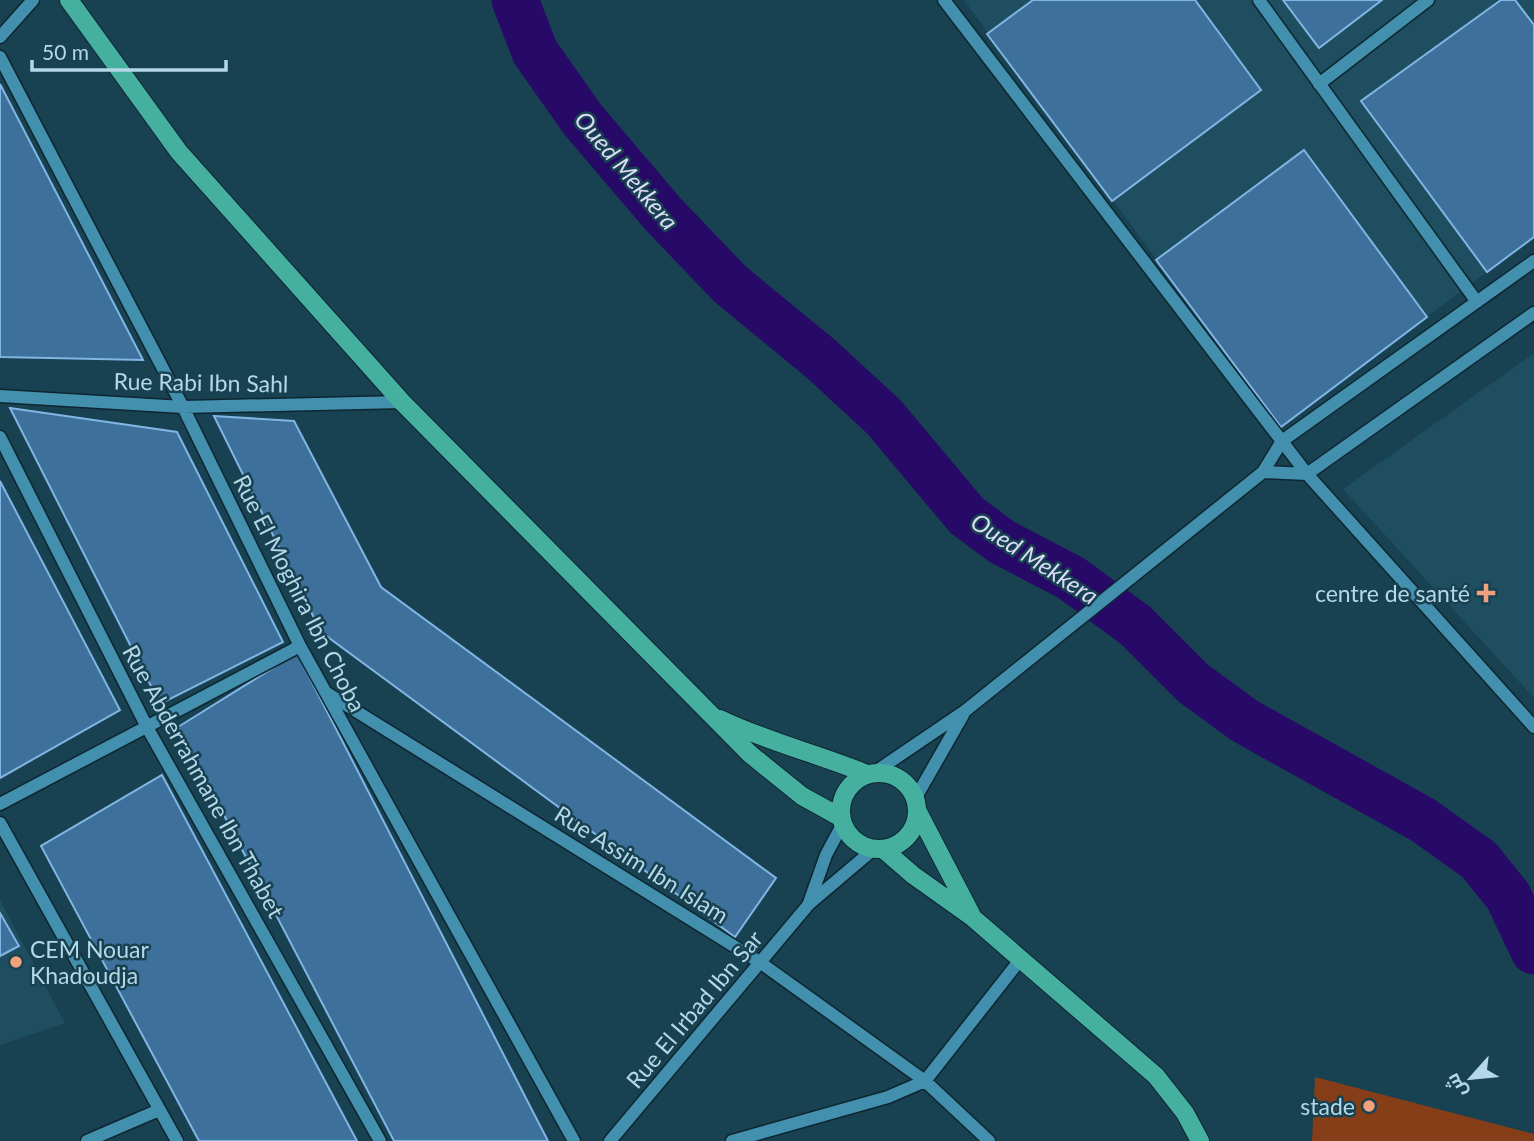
<svg xmlns="http://www.w3.org/2000/svg" width="1534" height="1141" font-family="Lato,Cairo,sans-serif">
  <style>
    .built { fill: #1e4e5f }
    .green { fill: #853e17 }
    .lines { fill: none; stroke-linecap: round; stroke-linejoin: round }
    .river { stroke: #270a67; stroke-width: 47 }
    .building { fill: #3d709b; stroke: #81b6e4; stroke-width: 2 }
    .minor-casing { stroke: #0e2630; stroke-width: 15 }
    .major-casing { stroke: #0e2630; stroke-width: 20 }
    .minor { stroke: #4390ae; stroke-width: 12 }
    .major { stroke: #45afa0; stroke-width: 18 }
    .poi-dot { fill: #f1a17c; stroke: #184151; stroke-width: 2.5 }
    .labels { text-anchor: middle; dominant-baseline: central; stroke-width: 5; stroke-linejoin: round; paint-order: stroke }
    .street-label { font-size: 23px; fill: #b4d8e8; stroke: #184151 }
    .poi-label { font-size: 23px; fill: #b4d8e8; stroke: #184151; text-anchor: end }
    .water-label { font-size: 24px; font-style: italic; fill: #dcdcf6; stroke: #184151 }
  </style>
  <rect width="100%" height="100%" fill="#184151"/>
  <!-- built -->
  <path class="built" d="M964 0H1534V236L1281 427Z
    M1534 353V698L1343 489Z
    M0 900 65 1023 0 1045Z"/>
  <!-- green -->
  <path class="green" d="M1315 1077 1534 1134V1141H1312Z"/>
  <g class="lines">
    <!-- river -->
    <path class="river" d="M515 0 535 52 583 120 663 214 730 284 820 358 884 417 967 516 1002 542 1071 578 1135 625 1193 683 1245 721 1423 820 1479 860 1508 896 1534 951"/>
  </g>
  <!-- building -->
  <path class="building" d="M1033 0H1195L1261 90 1112 201 987 34Z
    M1283 0H1382L1319 48Z
    M1501 0H1515L1534 25V237L1487 272 1361 101Z
    M0 84 143 360 0 357Z
    M1304 150 1427 317 1281 427 1156 260Z
    M10 408 177 432 283 642 160 704Z
    M214 416 294 421 381 587 776 878 735 937 321 632Z
    M0 481 120 710 0 778Z
    M297 653 548 1141H394L178 727Z
    M162 775 357 1141H199L41 846Z
    M0 913 19 946 0 956Z"/>
  <g class="lines">
    <!-- minor casing -->
    <g class="minor-casing">
      <path id="minor" d="M944 0 1307 474 1534 727
        M1259 0 1477 302
        M0 37 33 0
        M0 57 183 407 300 646 574 1141
        M1319 84 1428 0
        M0 396 183 407 402 402
        M0 437 148 729 380 1141
        M1263 472 1307 474 1534 313
        M327 693 761 963 925 1081 989 1141
        M875 772 965 711 1263 472 1282 441 1534 261
        M915 799 963 715
        M0 804 300 646
        M0 823 177 1141
        M809 903 826 855 842 825
        M87 1141 159 1110
        M610 1141 809 904 875 848
        M732 1141 888 1097 925 1081 1020 960"/>
    </g>
    <!-- major casing -->
    <g class="major-casing">
      <path id="major" d="M69 0 179 152 402 402 750 754 802 796 840 817
        M720 719C768 742 818 754 867 774
        M841 811a38 38 0 1 1 76 0a38 38 0 1 1-76 0Z
        M917 810 971 914
        M883 849 913 875 972 917 1156 1076 1185 1113 1200 1141"/>
    </g>
    <!-- minor -->
    <use href="#minor" class="minor"/>
    <!-- major -->
    <use href="#major" class="major"/>
  </g>
  <!-- markers -->
  <g class="poi-dot">
    <path d="M1482.5 582.5h7v7h7v7h-7v7h-7v-7h-7v-7h7z"/>
    <circle cx="16" cy="962" r="7"/>
    <circle cx="1369" cy="1106" r="7"/>
  </g>
  <g class="labels">
    <!-- street labels -->
    <g class="street-label">
      <text transform="translate(201 382) rotate(1)">Rue Rabi Ibn Sahl</text>
      <text transform="translate(300 593) rotate(63)">Rue El Moghira Ibn Choba</text>
      <text transform="translate(204 781) rotate(61)">Rue Abderrahmane Ibn Thabet</text>
      <text transform="translate(642 864) rotate(32)">Rue Assim Ibn Islam</text>
      <text transform="translate(694 1009) rotate(-50)">Rue El Irbad Ibn Sar</text>
    </g>
    <!-- poi labels -->
    <g class="poi-label">
      <text x="1470" y="593">centre de santé</text>
      <text x="30" y="949" text-anchor="start">CEM Nouar<tspan x="30" dy="26">Khadoudja</tspan></text>
      <text x="1355" y="1106">stade</text>
    </g>
    <!-- water labels -->
    <g class="water-label">
      <text transform="translate(627 170) rotate(50)">Oued Mekkera</text>
      <text transform="translate(1035 558) rotate(33)">Oued Mekkera</text>
    </g>
  </g>
  <!-- north arrow -->
  <g transform="translate(1471 1078) rotate(243)" stroke="#184151" stroke-width="5" paint-order="stroke">
  <path d="M0-5L12 26L0 18L-12 26Z" fill="#b4d8e8"/>
  <text y="-10" font-size="19" font-weight="bold" text-anchor="middle" fill="#b4d8e8">ش</text>
  </g>
  <!-- scale -->
  <path d="M32 60v10h194v-10" fill="none" stroke="#b4d8e8" stroke-width="3.5"/>
  <text x="42" y="60" font-size="21" fill="#b4d8e8" stroke="#184151" stroke-width="5" paint-order="stroke">50 m</text>
</svg>
